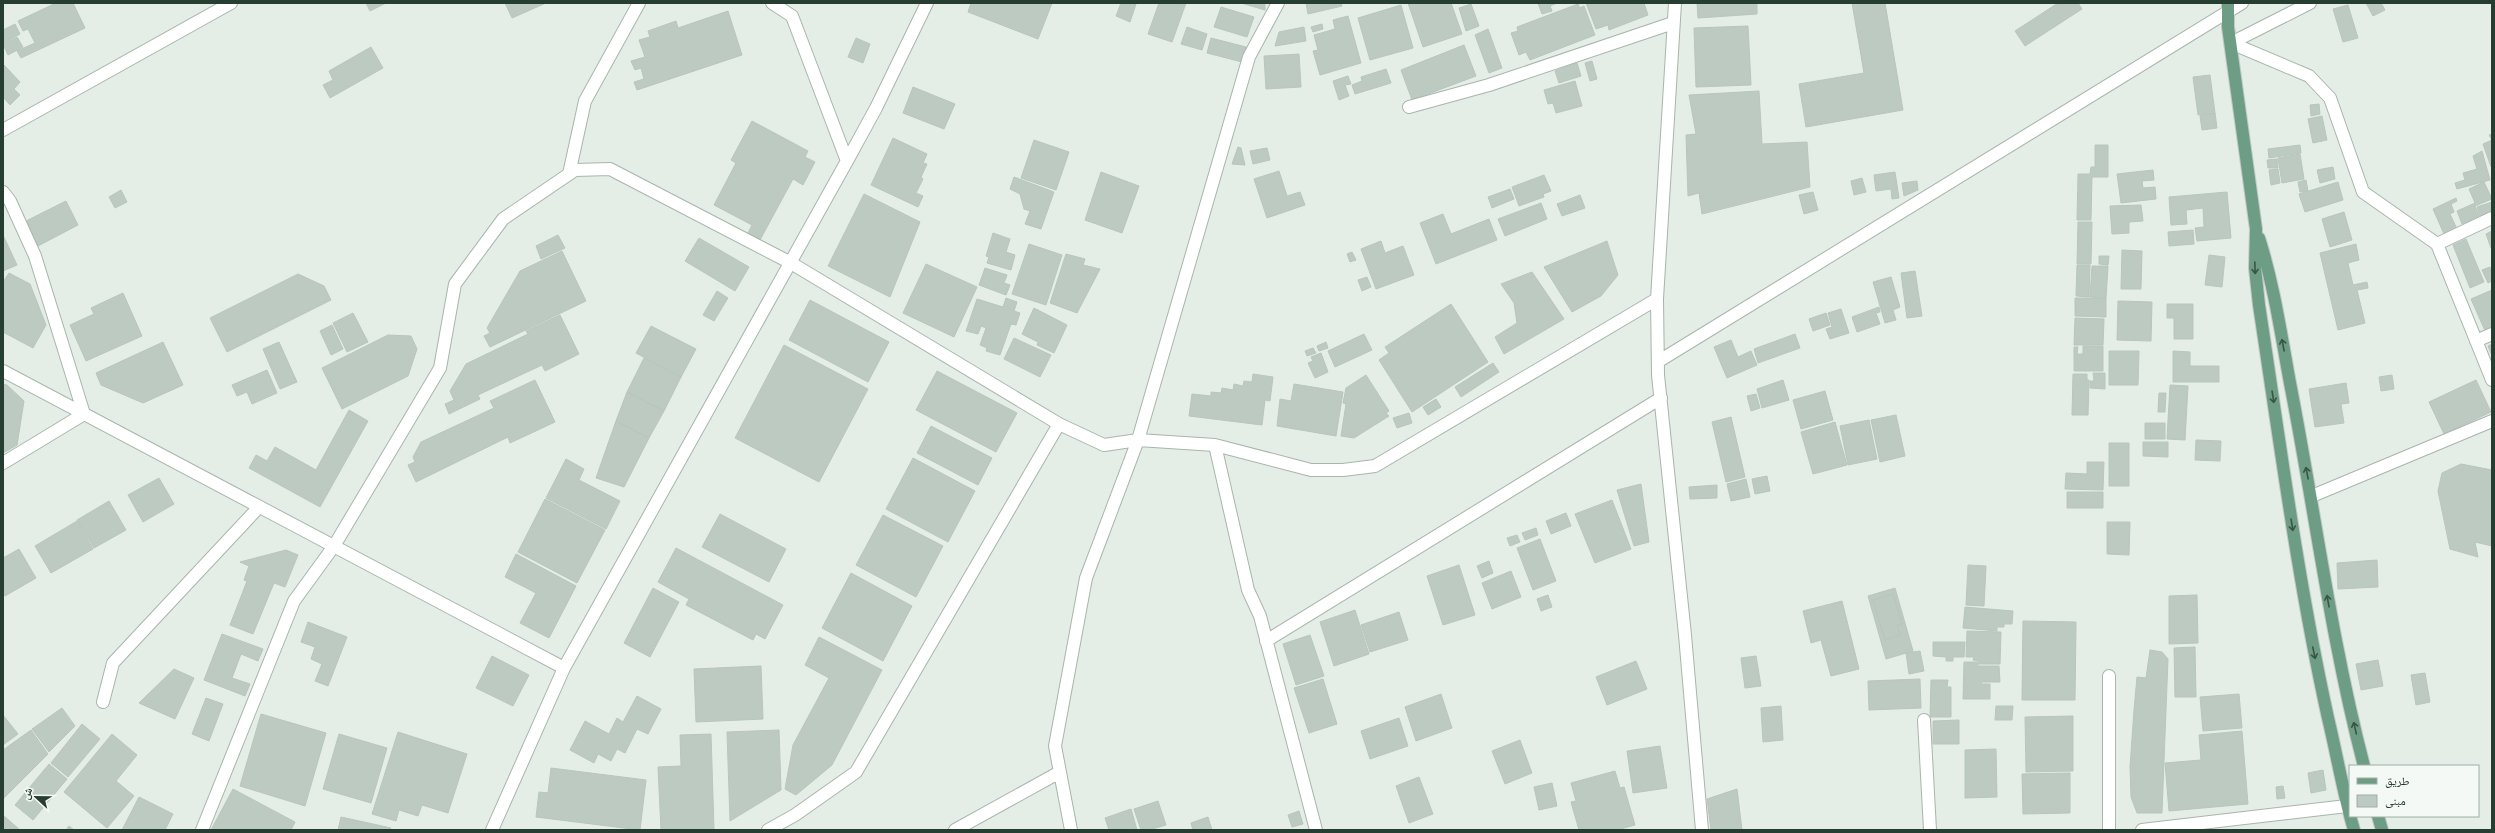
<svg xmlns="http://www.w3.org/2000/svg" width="2495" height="833" font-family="Commissioner,'Noto Naskh Arabic',sans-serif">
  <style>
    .building { fill: #bdcac2; stroke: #b8c6bc; fill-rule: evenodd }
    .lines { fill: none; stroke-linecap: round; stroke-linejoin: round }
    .minor-casing { stroke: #a8b5ad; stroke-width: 14 }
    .major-casing { stroke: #c2c9c5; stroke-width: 14 }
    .minor { stroke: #fff; stroke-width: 12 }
    .major { stroke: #6e9d85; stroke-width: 12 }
    .oneway { stroke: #385546 }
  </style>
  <rect width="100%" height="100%" fill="#e5ede7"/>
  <!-- building -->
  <path class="building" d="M56 3H73L85 28 21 58 17 51 35 43 28 29 23 31 18 21Z
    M366 3H386L370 11Z
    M505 3H546L512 18Z
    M971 3H1052L1038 39 968 12Z
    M1121 3 1136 4 1130 22 1116 16Z
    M1159 3H1186L1172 42 1148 34Z
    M1241 3H1265V10Z
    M1306 3H1341L1342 6 1308 14Z
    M1408 3H1451L1462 34 1423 47Z
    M1534 3H1557L1550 6 1552 11 1542 14 1538 3Z
    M1586 3H1644L1648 15 1609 30 1608 25 1596 29Z
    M1697 3H1757V14L1698 18Z
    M1852 3H1885L1903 110 1806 127 1799 84 1864 73Z
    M2058 3H2078L2082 9 2025 46 2015 31Z
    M2366 3H2381L2385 10 2373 16Z
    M1471 4 1479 26 1466 31 1459 8Z
    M1578 4 1580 8 1584 6 1595 35 1530 60 1526 52 1519 55 1511 33 1518 31 1517 27Z
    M1401 5 1413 48 1370 60 1358 18Z
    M2348 5 2358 38 2343 42 2333 9Z
    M1221 7 1254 17 1247 37 1214 27Z
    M728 11 742 55 637 90 634 82 644 79 641 68 635 70 631 61 645 57 639 40 650 37 648 31 676 21 678 28Z
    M1348 16 1361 63 1320 75 1313 51 1318 50 1314 35 1335 29 1333 20Z
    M15 24 20 34 3 43V30Z
    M1322 24 1323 29 1313 32 1311 27Z
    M1748 26 1751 85 1696 87 1694 28Z
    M1187 27 1207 34 1202 50 1181 44Z
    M1304 27 1306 41 1275 46 1279 32Z
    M1488 29 1502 68 1489 73 1475 35Z
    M17 37 23 47 8 55 3 44Z
    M856 38 870 44 863 63 848 57Z
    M1211 38 1246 47 1242 62 1207 53Z
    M1464 45 1476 76 1412 100 1401 70Z
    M371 47 383 68 330 98 323 85 333 80 329 71Z
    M1299 54 1301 87 1266 89 1264 56Z
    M1592 61 1597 79 1590 81 1585 63Z
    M1577 63 1581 76 1559 83 1555 71Z
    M4 65 20 82 14 89 20 95 10 105 3 97Z
    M1386 69 1391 83 1355 94 1352 85 1362 81 1361 77Z
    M2210 75 2215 113 2198 115 2193 77Z
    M1348 76 1351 84 1345 85 1349 96 1339 100 1333 81Z
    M1575 81 1582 106 1556 113 1553 103 1548 104 1544 90Z
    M913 87 955 104 944 129 903 113Z
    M1759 91 1762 144 1807 142 1810 187 1702 214 1699 193 1688 196 1686 135 1696 134 1689 95Z
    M2319 104 2320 114 2311 116 2310 105Z
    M2215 113 2217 128 2202 130 2200 116Z
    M2322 116 2327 140 2313 143 2308 119Z
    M752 121 808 151 805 157 815 162 803 185 793 179 760 240 748 233 752 225 714 205 736 163 731 160Z
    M2492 134V167H2491L2483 144 2492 140 2489 135Z
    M893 138 927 154 923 163 927 164 921 177 923 179 916 193 923 196 918 207 871 185Z
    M1034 140 1069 152 1056 190 1021 178Z
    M2095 145H2108V177H2092L2091 220H2077L2078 174H2090L2091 167H2095Z
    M2300 145 2301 153 2269 158 2268 149Z
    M1238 147 1241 148 1245 165 1232 164Z
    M1267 148 1270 160 1253 164 1250 151Z
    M2482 151 2490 180 2457 189 2455 183 2465 180 2463 173 2477 169 2473 156Z
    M2300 154 2304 179 2282 183 2278 158Z
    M2277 159 2278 168H2268L2267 160Z
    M2333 167 2335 179 2320 183 2317 170Z
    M2278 169 2280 183 2271 185 2269 170Z
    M2153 170 2154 180 2142 181 2143 188 2155 187 2156 199 2121 203 2117 174Z
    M1279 171 1287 196 1300 192 1305 205 1267 218 1254 179Z
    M1101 172 1139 186 1122 233 1085 220Z
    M1895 172 1899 198 1892 199 1891 189 1876 191 1874 175Z
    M1544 175 1551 191 1543 194 1544 197 1519 206 1512 187Z
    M1014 177 1054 192 1041 229 1025 224 1030 211 1024 209 1020 194 1010 189Z
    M1862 178 1866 192 1854 195 1851 181Z
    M2306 180 2308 191 2300 192 2298 182Z
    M1917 181 1918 190 1904 196 1902 183Z
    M2338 182 2343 200 2305 212 2299 194Z
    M2484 182 2492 199 2475 206 2479 216 2462 224 2457 211 2475 203 2469 189Z
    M1510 189 1514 199 1492 208 1488 197Z
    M121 190 127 202 115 208 109 197Z
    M1813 192 1818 210 1804 214 1799 195Z
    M2227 192 2231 238 2197 241 2195 228 2204 227 2203 208 2186 210 2187 224 2171 225 2169 197Z
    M864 194 920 222 890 297 828 266Z
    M1580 195 1585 208 1562 216 1557 204Z
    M2456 198 2457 201 2451 204 2454 212 2450 214 2457 229 2444 234 2433 209Z
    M66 201 78 225 36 247 24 222Z
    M2492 202V213L2480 216 2477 207Z
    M1541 203 1547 219 1505 236 1498 219Z
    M2141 205 2143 221 2129 222V233L2112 234 2110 206Z
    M2344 212 2352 240 2330 247 2322 219Z
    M1443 214 1451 234 1489 219 1497 240 1436 264 1420 223Z
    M2078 222H2092L2091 264H2077Z
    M2193 230 2194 244 2169 246 2168 232Z
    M2492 231V247L2491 248 2486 234Z
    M993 233 1010 239 1006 252 1015 255 1011 270 987 263 989 257 986 256Z
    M3 235 17 265 3 271Z
    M558 235 565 248 541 259 536 246Z
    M699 238 749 267 735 291 685 261Z
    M2466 239 2484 282 2470 288 2453 245Z
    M1381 241 1385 253 1403 246 1414 275 1376 289 1361 249Z
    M1607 241 1618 275 1601 296 1572 312 1544 267Z
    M1029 244 1062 255 1046 305 1012 294Z
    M2356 244 2359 260 2348 263 2353 285 2367 282 2368 288 2357 290 2365 323 2338 330 2320 253Z
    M2122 250 2142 251 2141 289H2121Z
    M562 251 586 301 490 347 484 336 490 333 487 328 520 271Z
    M1352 252 1356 260 1350 262 1347 254Z
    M1066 254 1085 259 1083 265 1100 269 1077 313 1050 303Z
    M2209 255 2225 257 2222 287 2205 285Z
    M2099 256H2109L2108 265 2099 264Z
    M926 264 977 287 954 337 903 313Z
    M2077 265H2090L2089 297 2076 296Z
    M2092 266H2108L2106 298 2090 297Z
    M2490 267 2492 281 2488 283 2482 270Z
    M985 268 1007 275 1004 283 1010 285 1006 295 979 285Z
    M1915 271 1922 316 1907 318 1901 273Z
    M1532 272 1564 319 1504 354 1495 337 1517 323 1514 303 1501 284Z
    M9 273 30 284 46 325 33 348 3 332V282Z
    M298 274 324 286 331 300 227 352 210 318Z
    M1367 277 1371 287 1362 291 1358 280Z
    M1891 277 1900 307 1893 310 1896 320 1885 323 1873 282Z
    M2492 290V330L2486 333 2471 299Z
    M717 291 728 298 714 321 703 315Z
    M123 293 142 336 86 361 70 325 94 314 91 308Z
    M1006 298 1017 302 1014 311 1020 313 1016 325 1011 324 1000 355 986 351 987 348 980 345 986 328 981 326 978 334 966 331 977 299 1003 307Z
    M2075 298H2106V317L2075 316Z
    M810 300 889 342 868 382 789 340Z
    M2118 301 2152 302 2151 341 2117 340Z
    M1451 304 1488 362 1412 412 1379 360 1389 353 1385 347Z
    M2167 304H2193V339H2174V318H2167Z
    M1879 307 1880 312 1876 313 1880 324 1857 332 1852 317Z
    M1034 308 1067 325 1054 353 1037 345 1038 342 1022 334Z
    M1841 309 1849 333 1830 339 1826 329 1832 327 1828 313Z
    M353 313 368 342 347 352 333 323Z
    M1826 313 1830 325 1813 331 1809 319Z
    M560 315 579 354 545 371 542 365 478 395 480 399 449 414 445 404 454 400 450 391 466 364 528 334 526 331Z
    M2075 318 2104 319 2103 345H2074Z
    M332 325 343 349 331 355 320 331Z
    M651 326 696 349 681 377 636 353Z
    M1364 334 1372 350 1335 367 1328 351Z
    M1795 334 1800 348 1758 363 1754 349Z
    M388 335 411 336 417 349 408 376 342 409 322 368Z
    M1014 338 1051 355 1040 377 1004 359Z
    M1731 340 1738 357 1751 351 1757 365 1727 378 1714 347Z
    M163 342 183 385 143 403 101 385 96 373Z
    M279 342 297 382 280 389 263 349Z
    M1326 342 1328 348 1319 351 1317 346Z
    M2492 344V356L2488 346Z
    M784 345 868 389 819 482 735 438Z
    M2083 346H2103V371H2074V347H2078L2077 354H2083Z
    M1313 348 1316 353 1307 356 1305 351Z
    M2109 351H2139L2138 385H2109Z
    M2173 351 2190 352V366H2219V382H2173Z
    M1321 353 1328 372 1315 378 1308 363 1313 361 1311 357Z
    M644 358 681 377 664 411 627 392Z
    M1493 363 1499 372 1461 397 1455 387Z
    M267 370 277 393 252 404 247 392 237 396 232 385Z
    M937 371 1017 413 996 452 916 410Z
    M2093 373H2105V389L2090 388V381H2094Z
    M1253 374 1273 377 1270 401 1265 400 1262 425 1189 416 1192 394 1211 396V392L1221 393 1222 388 1233 390 1234 384 1243 386 1244 381 1252 382Z
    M2073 374H2087V380H2089L2088 415H2072Z
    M1366 375 1389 411 1386 413 1389 416 1354 438 1341 436 1346 404 1343 403 1346 388Z
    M2392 375 2394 389 2381 391 2379 377Z
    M535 380 555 422 510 443 508 437 416 482 408 465 415 462 413 457 421 442 494 408 490 401Z
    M1783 380 1789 400 1762 408 1757 389Z
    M2476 380 2491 412 2444 434 2429 402Z
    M2346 383 2349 403 2341 404 2344 423 2315 427 2309 389Z
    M3 384 7 385 24 401 17 445 3 453Z
    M1294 384 1343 392 1336 436 1277 426 1280 399 1291 401Z
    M2170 385 2188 386 2185 440 2167 439Z
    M1825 391 1833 420 1801 429 1793 400Z
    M627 392 664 411 649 438 616 421Z
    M2159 393H2166L2165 412H2158Z
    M1756 394 1760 408 1751 411 1747 396Z
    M1436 399 1441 407 1428 415 1423 407Z
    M349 410 368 421 320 507 249 468 256 455 267 461 275 447 316 470Z
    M1409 413 1412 423 1397 428 1393 418Z
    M1896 415 1905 456 1880 462 1871 420Z
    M1731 417 1745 477 1726 482 1712 422Z
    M1869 420 1877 459 1848 465 1840 426Z
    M616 421 649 438 624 487 596 478Z
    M1835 422 1847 465 1813 474 1801 432Z
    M2145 423H2165V439H2145Z
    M931 426 992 458 978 485 917 453Z
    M2196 440 2221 441 2220 461 2195 460Z
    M2143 442H2168V457L2143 456Z
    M2109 443H2129V486H2109Z
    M913 458 975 491 948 542 886 509Z
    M566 459 584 469 579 480 620 501 606 529 546 498Z
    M2087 462H2104L2103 490 2065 489 2066 473 2087 474Z
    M2461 464 2492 470V546L2475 542 2478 557 2450 549 2438 491 2442 473Z
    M1767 476 1770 491 1755 494 1752 479Z
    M159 478 174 504 143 522 128 495Z
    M1746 479 1750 497 1731 501 1727 484Z
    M1641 484 1649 542 1634 546 1617 490Z
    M1717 485V498L1690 499 1689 487Z
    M2067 492H2103V508H2067Z
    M545 499 605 530 577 583 518 552Z
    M1612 500 1631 549 1595 563 1575 514Z
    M109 501 126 530 94 548 77 520Z
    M1566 513 1571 526 1551 534 1546 521Z
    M720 514 786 549 769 582 702 547Z
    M883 515 943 546 916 597 856 565Z
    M77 521 93 549 51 573 35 546Z
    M2107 522H2130L2129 555 2107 554Z
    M1536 528 1538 535 1525 540 1522 533Z
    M1517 535 1520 542 1510 546 1507 538Z
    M1540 539 1556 581 1533 590 1517 548Z
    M676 548 783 605 765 639 756 634 753 640 686 605 689 599 658 582Z
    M19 549 36 578 5 596 3 593V558Z
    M286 550 298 555 285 587 274 583 253 634 230 625 247 581 244 580 249 566 240 562Z
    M516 554 576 586 549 638 520 623 536 593 505 577Z
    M2377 560 2378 587 2338 589 2337 563Z
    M1489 561 1493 573 1482 578 1477 566Z
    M1459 565 1475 615 1443 625 1427 576Z
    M1968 565 1986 566 1984 606 1966 605Z
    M1511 571 1521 597 1492 609 1482 583Z
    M851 573 912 606 883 661 822 628Z
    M653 588 679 602 650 657 624 643Z
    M1895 588 1913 651 1886 659 1868 596ZM1893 594 1902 624 1897 625 1900 635 1885 640 1873 600Z
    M1893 594 1902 624 1897 625 1900 635 1885 640 1873 600Z
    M1548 595 1552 607 1541 611 1537 599Z
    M2197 595 2198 643 2169 644V596Z
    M1842 601 1859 669 1831 676 1821 640 1811 643 1803 611Z
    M1965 607 2013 611 2012 624H2004V627H1997V631L1963 628Z
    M1355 610 1369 654 1334 666 1320 622Z
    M1399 612 1408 640 1370 652 1361 625Z
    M2023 621 2076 622 2075 700H2022Z
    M308 622 347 637 328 686 315 681 322 664 311 659 315 647 301 642Z
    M1967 631 2001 632 2000 664H1979V661L1973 660 1974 657H1966Z
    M222 634 263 649 258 661 241 654 232 678 250 684 245 696 204 680Z
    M1310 635 1324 676 1296 685 1283 644Z
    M819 637 882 670 832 765 796 795 785 789 793 745 829 678 805 665Z
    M1933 642H1965L1964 657H1953V661H1946V657L1933 656Z
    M2195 647 2196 697H2175L2174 648Z
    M2150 650 2162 652 2168 659 2162 813H2137L2131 797 2130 767 2134 710 2137 677 2146 678Z
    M1920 651 1924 671 1909 674 1906 653Z
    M492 656 529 675 513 706 476 688Z
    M1756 656 1761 686 1745 688 1741 658Z
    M2378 660 2383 686 2361 690 2356 664Z
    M1636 661 1647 689 1607 705 1596 677Z
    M1964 662H1978V666H1999L2000 682H1981L1982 684H1990V699H1963Z
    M761 666 763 719 696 722 694 669Z
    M174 669 194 678 175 719 139 703Z
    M2425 673 2430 702 2416 705 2411 675Z
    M1323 679 1337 724 1309 733 1294 688Z
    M1920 679 1921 708 1869 710 1868 681Z
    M1931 680H1948L1947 687H1951V717H1930Z
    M1441 694 1452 728 1416 741 1405 707Z
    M2239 694 2242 728 2203 731 2200 697Z
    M637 696 661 709 648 734 637 729 625 753 617 749 611 761 598 754 594 763 570 750 585 721 609 734 617 718 623 722Z
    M206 698 223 704 209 741 192 734Z
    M1781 706 1783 740 1763 742 1761 708Z
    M1996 706H2013L2012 720H1995Z
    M62 708 75 726 49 752 32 729Z
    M261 714 326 733 305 806 240 786Z
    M3 715 18 734 3 745Z
    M2073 716V771L2026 772 2025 717Z
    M1399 718 1408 746 1370 759 1361 731Z
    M1959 720V744H1933V721Z
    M82 724 100 739 68 777 51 763Z
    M31 730 48 754 3 799V750Z
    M779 730 781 790 730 821 727 732Z
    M2242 731 2248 804 2169 811 2165 763 2201 760 2199 735Z
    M398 732 467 754 448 813 422 805 418 816 399 810 396 821 372 814Z
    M112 734 137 755 116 781 134 796 107 828 64 792Z
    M339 734 387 748 371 803 323 789Z
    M711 734 714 830H661L658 767 681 766 680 735Z
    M1520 740 1532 773 1505 784 1492 751Z
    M1660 746 1667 788 1633 793 1627 751Z
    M1996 749 1997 797 1965 798V750Z
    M49 764 67 779 33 820 15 805Z
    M551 768 646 780 640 830 536 817 539 792 548 793Z
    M2323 770 2326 790 2311 793 2308 773Z
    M1615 771 1620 788 1624 787 1635 825 1617 830H1579L1571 802 1576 801 1571 783Z
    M2070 773V813L2023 814 2022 774Z
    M1419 777 1433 814 1409 823 1396 786Z
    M1552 783 1557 806 1539 810 1534 787Z
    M2283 786 2285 798 2277 799 2276 787Z
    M233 789 295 822 291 830H211Z
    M1737 789 1742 830H1711L1707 799Z
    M139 797 173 814 165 830H122Z
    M1158 801 1166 825 1149 830H1141L1134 809Z
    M1131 809 1137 830H1109L1105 818Z
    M1299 811 1303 824 1292 827 1288 815Z
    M4 816 20 830H3Z
    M341 817 391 828 390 830H338Z
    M1208 817 1212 830H1193L1191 823Z
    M69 826 74 830H66Z"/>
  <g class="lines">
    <!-- minor casing -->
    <g class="minor-casing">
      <path id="minor" d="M772 3 792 16 847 161
        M1675 3 1657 299 1658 375 1685 635 1702 830
        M2231 43 2309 76 2330 98 2363 192 2437 244 2492 380
        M2231 43 2310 3
        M1409 107 1489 85 1673 23
        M3 130 231 3
        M569 174 585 101 639 3
        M3 192 10 201 35 256 84 414 3 463
        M2437 244 2492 218
        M2476 341 2492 334
        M1659 361 2242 3
        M3 371 564 668
        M1215 445 1248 590 1260 616 1316 830
        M2312 496 2492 421
        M1266 641 1661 398
        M103 702 113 663 259 507
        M1924 720 1930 830
        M202 830 294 601 334 546 440 368 455 284 503 219 575 170 610 169 791 263 1059 424 1104 445 1138 440 1215 445 1311 470H1343L1375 466 1657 299
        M492 830 564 668 847 161 876 108 927 3
        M768 830 795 815 856 772 1059 424
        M955 830 1060 772
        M1071 830 1055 746 1086 578 1138 440 1249 57 1278 3
        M2109 830V676
        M2142 830 2347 806"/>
    </g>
    <!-- major casing -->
    <g class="major-casing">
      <path id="major" d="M2228 3V27L2256 229 2255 268 2259 305C2280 443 2298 582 2328 718 2337 755 2343 793 2354 830
        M2259 238C2274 285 2281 334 2290 383 2315 511 2331 640 2364 766
        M2378 816 2382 830"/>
    </g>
    <!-- minor -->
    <use href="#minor" class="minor"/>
    <!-- major -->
    <use href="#major" class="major"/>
  </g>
  <!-- one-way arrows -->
  <defs><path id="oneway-shaft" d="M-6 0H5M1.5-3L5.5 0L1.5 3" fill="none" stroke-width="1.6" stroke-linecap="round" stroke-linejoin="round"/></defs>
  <g class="oneway">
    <use href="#oneway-shaft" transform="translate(2255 268) rotate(88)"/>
    <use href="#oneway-shaft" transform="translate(2283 345) rotate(-101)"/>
    <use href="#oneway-shaft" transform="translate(2273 397) rotate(81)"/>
    <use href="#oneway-shaft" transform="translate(2307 473) rotate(-101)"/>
    <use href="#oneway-shaft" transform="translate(2292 525) rotate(81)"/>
    <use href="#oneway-shaft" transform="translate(2328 601) rotate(-100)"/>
    <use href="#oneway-shaft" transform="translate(2314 653) rotate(78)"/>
    <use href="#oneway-shaft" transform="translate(2355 728) rotate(-103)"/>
  </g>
  <!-- border -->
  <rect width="2495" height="833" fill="none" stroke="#263d31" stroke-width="8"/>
  <!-- legend -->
  <rect x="2349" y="765" width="130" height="52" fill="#f5f9f6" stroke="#a2aea7"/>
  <rect x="2357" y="778" width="20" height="6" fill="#6e9d85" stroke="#a2aea7"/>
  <text x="2385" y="785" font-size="12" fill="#263d31">طريق</text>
  <rect x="2357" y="795" width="20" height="12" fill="#bdcac2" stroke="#a2aea7"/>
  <text x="2385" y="805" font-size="12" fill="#263d31">مبنى</text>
  <!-- north arrow -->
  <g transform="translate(36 797) rotate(292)" stroke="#f5f9f6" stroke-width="3" paint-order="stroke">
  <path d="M0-3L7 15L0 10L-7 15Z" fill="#263d31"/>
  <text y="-6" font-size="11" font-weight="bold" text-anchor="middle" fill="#263d31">ش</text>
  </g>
</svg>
